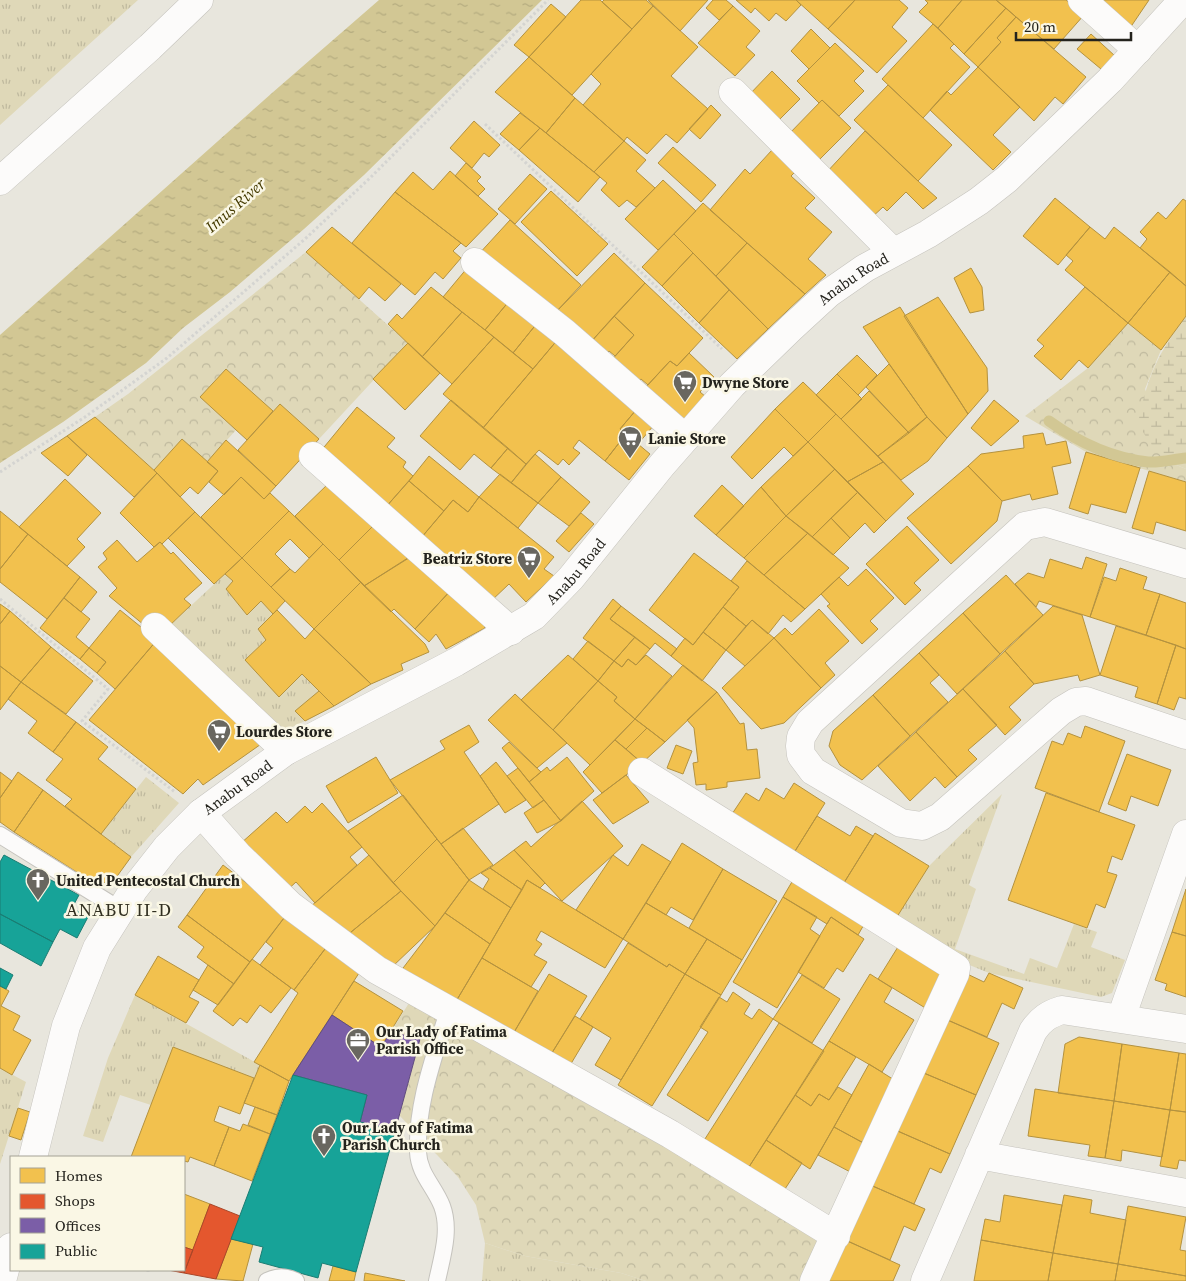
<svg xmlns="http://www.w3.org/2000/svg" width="1186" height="1281" font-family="'Source Serif 4',serif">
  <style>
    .grass { fill: url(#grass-tufts) }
    .forest { fill: url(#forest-crowns) }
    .wetland { fill: url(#wetland-marsh) }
    .water { fill: url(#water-ripples) }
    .homes { fill: #f2c14e; stroke: #b4923f }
    .shops { fill: #e4572e; stroke: #aa4729 }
    .offices { fill: #7b5ea7; stroke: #614c7e }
    .public { fill: #17a398; stroke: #1b7d73 }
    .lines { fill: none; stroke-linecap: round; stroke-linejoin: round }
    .stream { stroke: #d2c794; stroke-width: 11 }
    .service-casing { stroke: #c5c3bd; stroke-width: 18 }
    .minor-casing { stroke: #c5c3bd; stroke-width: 29 }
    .tertiary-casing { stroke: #c5c3bd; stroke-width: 29 }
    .secondary-casing { stroke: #c5c3bd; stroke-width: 29 }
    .path { stroke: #d4d4d1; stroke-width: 3; stroke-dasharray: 2.5 2.5; stroke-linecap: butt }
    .service { stroke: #fcfbfa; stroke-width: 16 }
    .minor { stroke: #fcfbfa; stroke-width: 28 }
    .tertiary { stroke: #fcfbfa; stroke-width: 28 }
    .secondary { stroke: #fcfbfa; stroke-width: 28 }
    .labels { text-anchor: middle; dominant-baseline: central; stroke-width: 5; stroke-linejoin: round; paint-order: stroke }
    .street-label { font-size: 15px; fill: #24231d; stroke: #faf7e5 }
    .poi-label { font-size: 15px; font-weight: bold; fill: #24231d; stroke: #faf7e5; text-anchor: start }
    .water-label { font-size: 16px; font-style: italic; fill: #453b00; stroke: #faf7e5 }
    .quarter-label { font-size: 18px; letter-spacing: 1px; fill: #323021; stroke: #faf7e5 }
  </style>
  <defs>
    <pattern id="grass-tufts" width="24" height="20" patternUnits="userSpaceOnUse" patternTransform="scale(1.25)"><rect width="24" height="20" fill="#dfd8b8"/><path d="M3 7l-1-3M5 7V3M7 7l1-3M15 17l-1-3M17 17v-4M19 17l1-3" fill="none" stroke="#bfb99e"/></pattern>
    <pattern id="forest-crowns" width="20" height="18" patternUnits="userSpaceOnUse" patternTransform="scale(1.25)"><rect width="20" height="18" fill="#dfd8b8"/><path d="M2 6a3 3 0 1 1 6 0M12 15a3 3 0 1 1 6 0" fill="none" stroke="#bfb99e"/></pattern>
    <pattern id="wetland-marsh" width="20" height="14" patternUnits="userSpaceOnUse" patternTransform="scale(1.25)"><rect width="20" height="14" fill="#dfd8b8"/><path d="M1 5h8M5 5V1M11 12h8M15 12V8" fill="none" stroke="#bfb99e"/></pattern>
    <pattern id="water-ripples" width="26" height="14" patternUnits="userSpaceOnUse" patternTransform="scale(1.25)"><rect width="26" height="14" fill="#d2c794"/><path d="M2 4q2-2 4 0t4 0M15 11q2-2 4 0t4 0" fill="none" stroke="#b4ab7f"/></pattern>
  </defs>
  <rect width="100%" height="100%" fill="#e8e6dd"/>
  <!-- grass -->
  <path class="grass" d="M0 0H138L0 125Z
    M225 574 233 581 226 589 247 615 261 601 273 614 258 629 266 640 245 660 302 674 319 691 295 711 305 721 279 733 167 628Z
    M146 777 179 803 131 857 101 834Z
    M1002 794 969 885 976 889 955 949 1024 974 1030 958 1057 968 1074 924 1097 932 1091 947 1125 960 1112 993 1101 997 989 973 967 964 895 920 929 866Z
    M135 995 260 1065 254 1078 151 1105 120 1095 103 1142 83 1136 108 1058Z
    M0 1068 26 1082 0 1164Z
    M485 1243 525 1256 621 1273 646 1281H482Z"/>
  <!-- forest -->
  <path class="forest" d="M306 252 408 343 319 439 280 404 273 411 226 369 200 397 236 430 207 462 154 470 95 417 128 394Z
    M1128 323 1161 350 1145 389 1174 464 1186 469V482L1086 452 1025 416 1088 368Z
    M412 998 839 1248 824 1281H646L621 1273 525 1256 485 1243 476 1205 458 1177 399 1115 420 1040 391 1032Z"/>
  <!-- wetland -->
  <path class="wetland" d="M1186 316V469C1160 459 1151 447 1138 423 1148 375 1157 355 1186 316Z"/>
  <!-- water -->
  <path class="water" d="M379 0H542L364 175 304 229 230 292 183 328 146 363 63 422 0 463V335L272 93Z"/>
  <!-- homes -->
  <path class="homes" d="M581 0H600L632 29 572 95 529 57Z
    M604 0H646L653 6 632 29 602 2Z
    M648 0H708L680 31Z
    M713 0H726L733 6 719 20 706 8Z
    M736 0H796L801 5 786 21 776 13 769 21 755 8 751 13Z
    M796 0H855L828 29Z
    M855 0H899L908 8 892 27 907 41 877 73 828 29Z
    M925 0H962L938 28 919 12 928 3Z
    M962 0H996L1006 8 964 54 938 28Z
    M996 0H1066L1084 15 1054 49Z
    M1099 0H1149L1130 28Z
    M551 4 566 17 529 57 514 45Z
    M653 6 698 47 671 76 708 109 677 143 666 134 647 154 627 137 624 141 583 105 601 84 591 74Z
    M733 6 760 31 746 47 755 55 735 76 698 43Z
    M1006 8 1016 17 997 38 1001 42 978 67 964 54Z
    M1016 17 1086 77 1063 104 1055 97 1034 121 978 67 1001 42 997 38Z
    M933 24 954 44 950 48 970 67 923 118 882 79Z
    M811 29 830 48 809 69 791 51Z
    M1091 34 1115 56 1101 69 1077 49Z
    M835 43 864 71 854 81 864 91 839 116 822 100 819 103 797 81Z
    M529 57 575 98 546 133 495 92Z
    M978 67 1020 107 993 135 1011 152 993 170 930 110 947 91 951 95Z
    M772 71 800 99 775 124 747 97Z
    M888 85 952 145 918 181 854 120Z
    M575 98 624 141 594 172 546 133Z
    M822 100 851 128 815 164 787 136Z
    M711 105 721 115 700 139 689 129Z
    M520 113 540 128 519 150 500 134Z
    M474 121 500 145 489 157 484 153 472 168 450 148Z
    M540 128 600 177 578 202 519 150Z
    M865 131 918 181 937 198 923 209 906 192 887 211 883 207 870 219 825 174Z
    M624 141 646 160 636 171 655 188 636 207 627 200 619 207 601 190 607 183 594 172Z
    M673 147 716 185 701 202 658 163Z
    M772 150 796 171 791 176 815 198 805 208 832 232 808 259 826 275 805 294 710 210 745 169 750 174Z
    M466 163 481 177 477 181 485 189 478 196 455 176Z
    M450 171 498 214 466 247 395 192 413 172 433 190Z
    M530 174 547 189 515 224 498 209Z
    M663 180 696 211 658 250 625 219Z
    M551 191 608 244 577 276 521 222Z
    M395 192 461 243 453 251 461 258 443 279 435 272 415 295 352 243Z
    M1055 198 1090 227 1058 265 1023 236Z
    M1183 199 1186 201V286L1140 248 1147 239 1140 232 1158 212 1166 219Z
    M703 203 747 243 716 276 674 234Z
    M510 220 581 285 555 313 477 256Z
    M332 227 401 284 385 301 369 287 359 299 306 252Z
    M1090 227 1105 239 1114 227 1170 272 1128 323 1065 270 1073 261 1066 255Z
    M674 234 693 253 662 286 642 267Z
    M747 243 805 294 768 329 716 276Z
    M614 253 645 283 589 344 555 313Z
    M693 253 729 290 699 323 662 286Z
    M468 267 510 300 485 330 443 297Z
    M971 268 982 287 984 310 970 313 954 278Z
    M1170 272 1186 286V316L1161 350 1128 323Z
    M645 283 703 338 677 366 670 361 648 385 641 379 635 384 610 362 634 335 614 316Z
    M431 287 462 312 422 357 388 324 397 314 402 319Z
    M1085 287 1128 323 1088 368 1079 360 1061 380 1034 356 1044 346 1037 340Z
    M729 290 768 329 737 359 699 323Z
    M938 297 987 368 988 391 968 414 904 316Z
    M510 300 538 322 513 353 485 330Z
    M900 307 968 414 947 438 927 417 863 327Z
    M462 312 494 337 452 384 422 357Z
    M614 316 634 335 615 356 609 351 604 356 589 344Z
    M538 322 559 338 533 369 513 353Z
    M494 337 533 369 483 428 443 394Z
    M559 338 636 410 620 429 626 434 605 461 579 440 573 448 580 453 569 465 563 459 558 465 539 450 526 464 483 428Z
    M408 343 440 373 405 410 373 379Z
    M689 353 714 377 700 392 706 397 680 425 642 391 670 361 677 366Z
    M857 355 877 375 858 395 837 374Z
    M889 364 927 417 909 433 866 387Z
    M226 369 273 411 247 440 200 397Z
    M837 374 862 399 841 419 816 395Z
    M803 382 836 414 808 442 775 409Z
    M869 391 909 433 878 456 841 419Z
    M451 400 508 448 491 468 474 454 460 470 420 436Z
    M994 400 1019 421 991 446 971 428Z
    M280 404 319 439 276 486 238 450Z
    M357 407 395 438 387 447 406 462 403 467 413 476 385 508 320 452Z
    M775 409 808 442 793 456 784 447 752 479 731 457Z
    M636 410 654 425 638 444 650 454 629 480 605 461 626 434 620 429Z
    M836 414 883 462 847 482 808 442Z
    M95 417 157 473 134 497 67 436Z
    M927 417 947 438 928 461 901 480 878 456Z
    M1043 433 1046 445 1066 441 1071 463 1052 467 1058 494 1032 500 1030 494 1002 501 968 466 981 454 1024 448 1023 436Z
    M67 436 87 455 68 476 41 453Z
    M182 439 218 471 198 494 190 487 180 497 154 470Z
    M226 440 276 486 264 499 241 477 224 495 209 482 218 471 207 462Z
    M808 442 835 469 786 516 761 487Z
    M508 448 526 464 511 483 491 468Z
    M1086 452 1140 468 1126 513 1091 504 1088 514 1069 508Z
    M535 454 561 477 538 503 511 483Z
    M429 456 479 497 468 512 453 500 444 511 409 481Z
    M883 462 914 494 886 521 847 482Z
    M968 466 1002 501 997 521 951 564 907 518Z
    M835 469 858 492 812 537 786 516Z
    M1149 471 1186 482V531L1156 522 1153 534 1132 528Z
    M157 473 195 512 162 544 160 542 154 547 120 513Z
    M500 474 538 503 518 528 479 497Z
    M241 477 264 499 270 493 289 511 242 558 201 517Z
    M561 477 590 502 569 526 538 503Z
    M65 479 101 513 77 539 85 547 67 566 19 527Z
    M409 481 444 511 421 538 385 508Z
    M329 483 373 526 339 560 295 516Z
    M722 485 744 506 716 535 694 516Z
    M761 487 786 516 744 558 716 535Z
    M858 492 886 521 874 533 865 523 850 538 831 518Z
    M479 497 554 557 544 569 554 576 526 602 509 584 490 602 421 538 453 500 468 512Z
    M0 511 28 534 0 569Z
    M289 511 323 544 309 558 290 539 275 554 290 569 271 587 242 558Z
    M195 512 242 558 214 584 168 538Z
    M581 513 594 524 569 552 556 541Z
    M786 516 808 533 764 575 744 558Z
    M831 518 850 538 833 555 812 537Z
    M377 522 412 556 364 586 339 560Z
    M907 526 939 560 914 583 921 590 905 605 866 564Z
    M808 533 849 568 805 609 764 575Z
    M28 534 80 577 47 619 0 582V569Z
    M117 540 137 562 160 542 171 554 173 552 202 583 184 599 191 605 167 628 144 625 109 596 117 588 98 567 107 559 103 553Z
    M323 544 361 582 314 629 271 587 290 569 295 573Z
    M694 553 739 587 693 645 649 610Z
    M414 554 452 589 415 629 394 609 391 612 364 586Z
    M1086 557 1107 564 1090 617 1039 601 1036 607 1015 584 1028 573 1044 578 1050 559 1082 569Z
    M242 558 285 601 273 614 261 601 247 615 226 589 233 581 225 574Z
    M747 561 805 609 791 622 783 615 768 634 752 620 746 626 723 607 739 587 731 581Z
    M1120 568 1147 577 1143 589 1160 594 1146 635 1090 617 1104 577 1116 581Z
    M866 569 894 598 870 621 878 629 862 644 827 606 830 604 821 594 839 577 848 586Z
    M1006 575 1043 615 1000 654 963 613Z
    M80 577 97 592 81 612 64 598Z
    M361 582 425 644 429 652 401 664 403 670 371 684 314 629Z
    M452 589 481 616 485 628 446 649 436 634 429 642 415 629Z
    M1160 594 1186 603V649L1146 635Z
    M64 598 90 619 76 637 89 648 80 659 40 628Z
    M613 599 621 606 610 619 635 637 614 661 583 638Z
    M0 604 10 611 0 624Z
    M621 606 677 649 671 656 655 643 650 649 610 619Z
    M1053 606 1082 615 1100 675 1080 681 1078 675 1034 684 1005 651Z
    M723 607 746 626 726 650 703 632Z
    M819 609 849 641 825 663 835 675 821 688 774 638 785 628 792 635Z
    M120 610 157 640 115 689 97 673 106 662 89 648Z
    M277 610 305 639 314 629 371 684 334 706 302 674 279 697 245 660 266 640 258 629Z
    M10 611 51 647 21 682 0 666V624Z
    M963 613 1000 654 957 694 919 653Z
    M752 620 774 638 745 666 726 650Z
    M1116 626 1176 645 1157 704 1135 697 1138 687 1100 675Z
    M703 632 726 650 702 681 671 656 685 638 693 645Z
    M635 637 650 649 636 665 628 659 622 667 614 661Z
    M774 638 821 688 784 723 761 729 722 688Z
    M157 640 264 742 203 785 198 779 183 794 89 720Z
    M588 641 614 661 598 681 573 659Z
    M1176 645 1186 649V699L1179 697 1174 710 1157 704Z
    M51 647 93 681 66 714 21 682Z
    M89 648 106 662 97 673 80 659Z
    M1005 651 1034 684 1009 707 1021 720 1005 735 963 689Z
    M919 653 939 675 930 683 948 702 910 736 873 695Z
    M568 655 598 681 553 730 521 700Z
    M646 655 672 676 635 719 614 701 617 697 598 681 614 661 622 667 628 659 636 665Z
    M683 665 717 692 665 742 635 719Z
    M0 666 21 682 0 710Z
    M598 681 617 697 614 701 635 719 590 765 553 730Z
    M21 682 76 722 53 752 28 733 37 721 8 699Z
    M963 689 997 725 968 750 977 759 957 777 916 732Z
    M319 691 334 706 305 721 295 711Z
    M717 692 740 724 744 723 747 750 757 749 760 778 727 782V787L706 790V784L696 785 693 763 698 762 694 728 687 720Z
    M515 694 567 743 537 768 488 720Z
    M873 695 910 736 862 780 840 765 829 746 833 731Z
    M635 719 647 728 626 749 615 740Z
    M76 722 108 747 98 759 136 789 101 834 65 806 72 799 46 780 63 759 53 752Z
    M469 725 479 742 464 752 499 804 441 844 390 780 445 749 440 741Z
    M1085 726 1125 741 1099 812 1035 788 1052 741 1063 745 1068 733 1081 738Z
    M647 728 665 742 642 763 626 749Z
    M916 732 957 777 945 788 935 777 910 801 878 766Z
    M615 740 642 763 602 793 583 772Z
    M509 742 541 772 529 782 502 748Z
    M676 745 692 751 683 774 667 768Z
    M1127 754 1171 770 1158 806 1131 796 1126 811 1108 804Z
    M376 757 398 793 348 823 326 786Z
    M567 757 594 791 561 821 529 782 547 767 550 771Z
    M496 762 526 800 505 813 480 776Z
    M518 768 544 800 533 808 507 776Z
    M0 772 12 781 0 798Z
    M18 772 43 790 14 832 0 822V798Z
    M626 775 649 802 613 824 593 800Z
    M794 783 825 803 792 856 730 817 746 793 759 801 766 788 784 799Z
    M43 790 131 857 110 886 105 882 100 887 14 832Z
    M1046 793 1135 825 1122 860 1112 856 1107 872 1117 875 1105 908 1096 904 1087 928 1008 900Z
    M403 795 437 839 393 883 348 831Z
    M544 800 561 821 537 833 524 813Z
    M582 801 623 846 562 901 514 850 526 841 531 847Z
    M322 803 362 847 350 857 357 865 315 903 296 882 284 893 240 844 276 812 287 823 305 806 312 813Z
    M817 816 850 836 856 826 873 836 842 886 825 876 828 871 795 851Z
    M463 828 493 865 469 880 441 844Z
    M875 833 929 866 895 920 842 886Z
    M437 839 469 880 435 926 393 883Z
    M682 843 723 869 693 920 671 907 666 915 646 903Z
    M642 844 671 862 623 939 576 910 613 855 628 866Z
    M514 850 545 883 540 888 527 880 522 890 490 868Z
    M369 855 401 891 345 937 309 908Z
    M223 865 287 914 250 962 187 915Z
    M490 868 522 890 511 908 483 889 489 879 481 873Z
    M723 869 777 901 742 960 689 928Z
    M796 875 866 921 858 935 831 917 827 924 783 897Z
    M469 880 511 908 490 944 445 913Z
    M527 880 623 939 605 968 541 931 536 940 542 944 534 955 547 962 531 987 482 958Z
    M1186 889V936L1172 932Z
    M401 891 435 926 392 967 345 937Z
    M783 897 817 917 810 929 820 936 777 1008 733 982Z
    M646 903 707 939 685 974 669 964 667 967 623 939Z
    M445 913 490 944 455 1003 400 972Z
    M287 914 328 945 294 990 260 965 273 948 266 942Z
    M187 915 250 962 234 984 197 957 204 947 178 927Z
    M831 917 864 939 843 972 837 968 824 988 798 972Z
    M1172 932 1186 936V997L1165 990 1167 984 1155 980Z
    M707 939 742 960 721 995 685 974Z
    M901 942 949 972 927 1009 878 979Z
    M628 943 667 967 669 964 685 974 621 1080 595 1065 611 1038 580 1019Z
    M328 945 361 970 289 1081 254 1062 298 993 294 990Z
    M158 956 199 980 189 997 199 1002 186 1023 135 995Z
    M482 958 538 991 513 1034 455 1003Z
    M252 959 291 988 271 1013 260 1005 247 1023 240 1018 233 1026 213 1011Z
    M208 965 234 984 218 1005 193 990Z
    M963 972 984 982 989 973 1023 988 1014 1009 1002 1003 987 1037 943 1018Z
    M549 974 587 996 550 1056 513 1034Z
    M685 974 721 995 652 1106 618 1085Z
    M870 974 892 988 884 1002 914 1020 882 1072 829 1041Z
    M802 975 840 999 812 1043 773 1019Z
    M354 981 403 1011 381 1047 332 1015Z
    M0 986 9 991 1 1006 20 1016 13 1030 31 1040 12 1075 0 1068Z
    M733 992 750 1004 744 1014 752 1019 759 1009 773 1019 708 1121 667 1095 708 1032 700 1027 719 997 727 1002Z
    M575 1016 593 1027 569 1067 550 1056Z
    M943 1018 999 1043 976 1095 919 1071Z
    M779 1023 824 1051 747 1170 703 1142Z
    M1079 1037 1122 1044 1114 1101 1058 1093 1065 1044Z
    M829 1041 856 1057 829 1100 819 1094 811 1106 795 1095Z
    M1122 1044 1179 1053 1170 1110 1114 1101Z
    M173 1047 254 1078 240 1114 219 1106 214 1121 229 1127 214 1166 190 1157 188 1162 184 1161V1157H131Z
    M1179 1053 1186 1054V1112L1170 1110Z
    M869 1064 899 1083 869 1146 834 1127Z
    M260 1065 289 1081 277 1115 244 1103Z
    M919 1071 976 1095 950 1154 893 1129Z
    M838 1087 852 1095 810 1169 766 1140 795 1095 811 1106 819 1094 829 1100Z
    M1035 1089 1114 1101 1105 1158 1088 1156 1090 1145 1028 1136Z
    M1114 1101 1170 1110 1162 1157 1122 1150 1121 1161 1105 1158Z
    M255 1107 277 1115 270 1134 248 1125Z
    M18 1108 30 1112 21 1140 9 1136Z
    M1170 1110 1186 1112V1161L1179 1160 1177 1169 1160 1166Z
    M243 1124 270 1134 252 1181 214 1166 229 1127 240 1131Z
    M834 1127 869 1146 856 1175 818 1155Z
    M893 1129 950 1154 941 1173 930 1168 914 1204 868 1184Z
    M766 1140 802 1163 783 1192 747 1170Z
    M868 1184 925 1209 915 1231 904 1226 890 1260 843 1239Z
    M184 1194 210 1204 193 1250 184 1247Z
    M1004 1195 1062 1205 1053 1253 981 1240 985 1219 1000 1222Z
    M1064 1195 1092 1200 1090 1213 1126 1220 1118 1264 1053 1253Z
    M1128 1206 1186 1217 1180 1250 1186 1251V1276L1118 1264Z
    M231 1239 253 1244 243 1281 216 1279Z
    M843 1239 900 1265 893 1281H824Z
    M981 1240 1053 1253 1048 1281H974Z
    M1053 1253 1118 1264 1115 1281H1048Z
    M1118 1264 1186 1276V1281H1115Z
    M333 1266 356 1272 354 1281H329Z
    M365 1273 405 1281H364Z"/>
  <!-- shops -->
  <path class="shops" d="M210 1204 240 1216 216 1279 184 1273Z
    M184 1247 193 1250 184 1273 168 1270H184Z"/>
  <!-- offices -->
  <path class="offices" d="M332 1015 381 1047 391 1032 420 1039 395 1131 360 1122 367 1095 293 1075Z"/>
  <!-- public -->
  <path class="public" d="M4 855 79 895 72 908 88 917 77 938 60 929 53 942 0 914V862Z
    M0 914 53 942 41 966 0 943Z
    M0 968 13 975 6 989 0 986Z
    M293 1075 367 1095 360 1122 395 1131 356 1272 322 1263 318 1278 259 1262 263 1247 231 1239Z"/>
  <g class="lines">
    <!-- stream -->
    <path class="stream" d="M1049 421C1078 442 1112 458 1148 462 1160 463 1174 459 1186 458"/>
    <!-- service casing -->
    <g class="service-casing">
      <path id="service" d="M0 835 119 909
        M267 1281C278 1276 285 1276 296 1281
        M437 1281C442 1257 451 1230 442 1206 434 1186 419 1174 418 1152 416 1104 435 1055 448 1011"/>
    </g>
    <!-- minor casing -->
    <g class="minor-casing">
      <path id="minor" d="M1082 0 1138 50
        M733 92 893 252
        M475 262 565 333 685 438
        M313 456 511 631
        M1186 564 1045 522 1025 526 810 722 801 737 800 746 801 755 813 771 901 823 922 826 940 817 1061 711 1076 702 1086 701 1186 735
        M155 627 286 751
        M642 772 956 968 955 974 814 1281
        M201 813 238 855 291 906 377 970 670 1134 836 1236
        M1121 1018 1186 834
        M979 1155 1186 1193
        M925 1281 1033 1031C1041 1019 1049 1014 1062 1010L1186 1029"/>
    </g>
    <!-- tertiary casing -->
    <g class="tertiary-casing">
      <g id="tertiary">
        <path id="s1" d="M33 1157 66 1026 97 948 134 889 167 847 201 813 286 751 456 662 534 616 571 578 662 465 732 385 792 327 829 293 865 268 928 234 979 201 1007 179 1110 80 1183 0"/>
        <path d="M2 1281 11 1247"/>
      </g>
    </g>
    <!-- secondary casing -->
    <g class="secondary-casing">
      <path id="secondary" d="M0 181 150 47 199 0"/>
    </g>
    <!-- path -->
    <path class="path" d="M485 124 722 349
      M0 472 85 417 167 358 305 239 370 178 548 0
      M0 599 108 689 82 721 175 792
      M148 1272V1270"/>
    <!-- service -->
    <use href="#service" class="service"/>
    <!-- minor -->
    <use href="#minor" class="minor"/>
    <!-- tertiary -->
    <use href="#tertiary" class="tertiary"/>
    <!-- secondary -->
    <use href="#secondary" class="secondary"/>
  </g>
  <!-- icons -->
  <defs>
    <g id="supermarket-pin" transform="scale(1.25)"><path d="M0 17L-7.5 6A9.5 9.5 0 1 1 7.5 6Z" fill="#696760" stroke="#faf7e5"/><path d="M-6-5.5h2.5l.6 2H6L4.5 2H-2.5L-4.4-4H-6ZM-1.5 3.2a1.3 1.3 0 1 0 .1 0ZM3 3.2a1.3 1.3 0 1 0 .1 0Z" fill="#fff"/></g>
    <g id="church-pin" transform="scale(1.25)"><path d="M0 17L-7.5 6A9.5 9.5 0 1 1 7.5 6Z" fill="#696760" stroke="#faf7e5"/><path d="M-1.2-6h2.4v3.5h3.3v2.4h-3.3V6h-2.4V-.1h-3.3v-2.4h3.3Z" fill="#fff"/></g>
    <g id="office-pin" transform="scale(1.25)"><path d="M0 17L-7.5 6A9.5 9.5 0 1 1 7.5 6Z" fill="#696760" stroke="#faf7e5"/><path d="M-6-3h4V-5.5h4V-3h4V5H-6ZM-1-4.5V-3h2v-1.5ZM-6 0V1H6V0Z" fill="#fff"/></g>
  </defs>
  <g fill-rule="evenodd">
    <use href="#supermarket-pin" x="685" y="382"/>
    <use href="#supermarket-pin" x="630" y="438"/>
    <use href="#supermarket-pin" x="529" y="558"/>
    <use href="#supermarket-pin" x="219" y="731"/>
    <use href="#church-pin" x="38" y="880"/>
    <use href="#office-pin" x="358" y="1040"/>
    <use href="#church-pin" x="324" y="1136"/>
  </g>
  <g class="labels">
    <!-- street labels -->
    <g class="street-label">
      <text stroke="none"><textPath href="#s1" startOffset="1244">Anabu Road</textPath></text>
      <text stroke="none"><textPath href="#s1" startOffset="839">Anabu Road</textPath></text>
      <text stroke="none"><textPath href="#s1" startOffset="435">Anabu Road</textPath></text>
    </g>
    <!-- poi labels -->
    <g class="poi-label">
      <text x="702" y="382">Dwyne Store</text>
      <text x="648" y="438">Lanie Store</text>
      <text x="512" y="558" text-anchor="end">Beatriz Store</text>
      <text x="236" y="731">Lourdes Store</text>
      <text x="56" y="880">United Pentecostal Church</text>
      <text x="376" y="1031">Our Lady of Fatima<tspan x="376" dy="17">Parish Office</tspan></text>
      <text x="342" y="1127">Our Lady of Fatima<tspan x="342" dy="17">Parish Church</tspan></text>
    </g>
    <!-- water labels -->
    <g class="water-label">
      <text transform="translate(235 205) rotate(-41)">Imus River</text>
    </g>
    <!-- quarter labels -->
    <g class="quarter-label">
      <text x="119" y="909">ANABU II-D</text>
    </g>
  </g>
  <!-- legend -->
  <rect x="10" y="1156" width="175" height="115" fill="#faf7e5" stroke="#a4a295"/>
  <rect x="20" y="1168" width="25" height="15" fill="#f2c14e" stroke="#a4a295"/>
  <text x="55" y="1181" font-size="15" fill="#24231d">Homes</text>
  <rect x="20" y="1194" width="25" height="15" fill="#e4572e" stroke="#a4a295"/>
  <text x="55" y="1206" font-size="15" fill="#24231d">Shops</text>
  <rect x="20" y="1218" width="25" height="15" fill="#7b5ea7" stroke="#a4a295"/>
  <text x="55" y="1231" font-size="15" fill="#24231d">Offices</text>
  <rect x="20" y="1244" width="25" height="15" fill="#17a398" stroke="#a4a295"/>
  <text x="55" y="1256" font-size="15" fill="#24231d">Public</text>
  <!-- scale -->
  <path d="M1016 32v8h115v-8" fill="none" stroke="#24231d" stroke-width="2.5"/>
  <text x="1024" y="32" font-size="15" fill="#24231d" stroke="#faf7e5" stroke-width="4" paint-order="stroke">20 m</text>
</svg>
